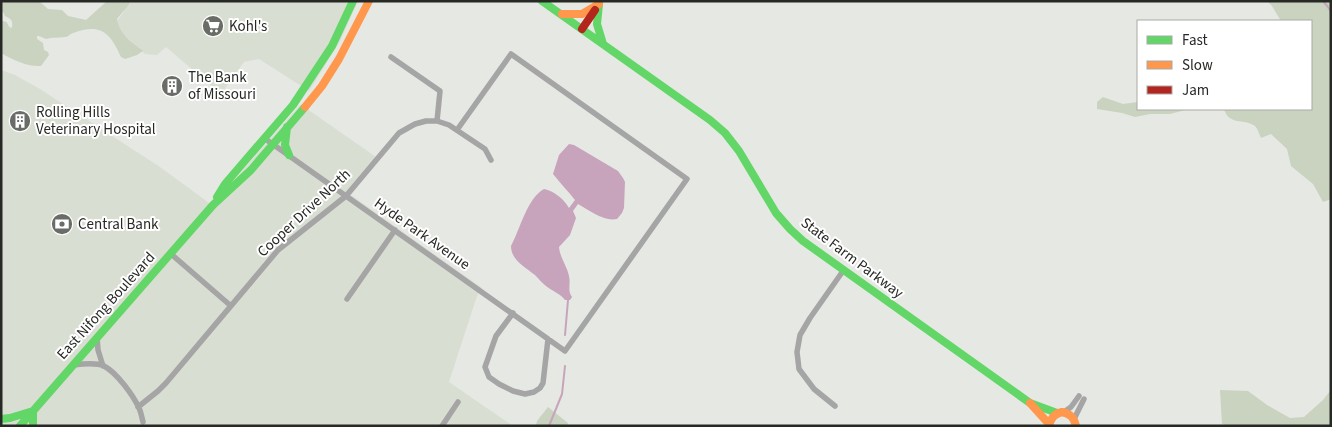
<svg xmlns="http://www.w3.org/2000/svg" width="1332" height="427" font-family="'Source Sans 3',sans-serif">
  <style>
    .built { fill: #d9ded3 }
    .green { fill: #cad3bf }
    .water { fill: #c7a4bb }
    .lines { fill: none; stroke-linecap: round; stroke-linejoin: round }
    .stream { stroke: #c7a4bb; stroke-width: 2 }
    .street { stroke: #a5a5a5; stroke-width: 5.5 }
    .fast { stroke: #63d668; stroke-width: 8 }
    .slow { stroke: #ff974d; stroke-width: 8 }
    .jam { stroke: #b3261e; stroke-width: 8 }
    .labels { text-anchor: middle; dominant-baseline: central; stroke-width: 4; stroke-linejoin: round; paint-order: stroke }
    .poi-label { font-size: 15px; fill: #272924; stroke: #fff; text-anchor: start }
    .street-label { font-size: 15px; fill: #272924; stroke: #fff }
  </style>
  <rect width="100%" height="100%" fill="#e6e8e3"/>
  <!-- built -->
  <path class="built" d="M132 1H358L340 41 309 91 259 59 244 62 221 94 166 47 157 55 145 54 114 25Z
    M1 70 15 75 40 89 160 167 212 205 300 105 310 111 379 159 351 195 482 288 477 296 449 382 513 426H2L1 425Z"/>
  <!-- green -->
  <path class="green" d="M1 1H39L48 9 62 10 68 16 86 20 107 1H131C128 8 122 12 117 19 119 34 132 42 143 51L137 55 125 59 121 57C110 32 100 23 73 33 66 36 72 35 65 37 59 38 52 37 46 39L39 36H37V39L43 43 44 50 48 52 49 55 41 66C28 67 13 60 1 53V21C10 21 6 25 11 28L12 27C13 20 11 19 5 16L4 13 1 11Z
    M1267 1H1331V199L1323 202 1313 184 1291 166 1287 149 1271 134 1261 138C1259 134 1258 129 1255 126 1244 118 1229 126 1224 109H1311V21H1281L1272 6Z
    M1103 97 1123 104 1138 102V109H1189L1170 114H1150L1135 117 1122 113 1097 109V102Z
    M1220 390 1248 391 1267 405 1290 418 1304 417 1323 400 1331 390V426H1229L1222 424Z
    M548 407 568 423 567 426H536L537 421Z"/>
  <!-- water -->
  <path class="water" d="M569 144 574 145 618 171 623 178 625 182 624 208 622 213 617 219C604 222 589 210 578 204L573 211 576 218 570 235 559 247C560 258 567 266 569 276 571 284 567 290 572 297L570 300H565C561 294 552 291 546 286 542 283 539 279 535 275 525 267 511 260 511 246 520 230 527 198 544 189 554 191 564 199 569 208L575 200C568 191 561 184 553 174L559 155Z"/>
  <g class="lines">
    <!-- stream -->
    <path class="stream" d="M1323 1 1328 7 1331 12
      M565 335 568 300
      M549 426 562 394 565 366"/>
    <!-- street -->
    <path class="street" d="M391 57 440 91 437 121
      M264 138 565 351 687 179 511 54 457 130
      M171 254 231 306
      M347 299 395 230
      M513 313 496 336 485 367 489 377 499 384 513 391 525 394 534 392 540 388 543 383 548 339
      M97 337 98 350 103 366
      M73 365C82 364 95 362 104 366 117 373 133 395 139 408 141 412 142 418 143 422
      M835 406 814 389 799 369 797 352 800 335 810 318 843 271
      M138 407 158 391 166 383 278 250 346 196 399 133 415 124 426 121H437L449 125 485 149 491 160
      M1064 412 1071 407 1079 396
      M1074 419 1084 399
      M442 426 458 402"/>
    <!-- fast -->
    <path class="fast" d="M542 1 710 120 725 133 739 151 776 213 790 229 803 241 1030 403 1057 413
      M599 4 597 24 603 44
      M287 127 285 145 289 155
      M217 197 225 184 293 105 332 46 353 1
      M1 419 10 418 33 411V426
      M20 426 213 205 251 170 305 107"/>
    <!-- slow -->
    <path class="slow" d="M562 14H582L599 4
      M305 107 322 86 339 59 369 1
      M1030 403 1049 424
      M1049 426C1051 418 1054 414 1062 412 1071 414 1074 418 1076 426"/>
    <!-- jam -->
    <path class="jam" d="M582 29 595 10"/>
  </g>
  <!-- icons -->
  <defs>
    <g id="supermarket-disc" transform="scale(1.125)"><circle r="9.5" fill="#6a6c67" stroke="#fff"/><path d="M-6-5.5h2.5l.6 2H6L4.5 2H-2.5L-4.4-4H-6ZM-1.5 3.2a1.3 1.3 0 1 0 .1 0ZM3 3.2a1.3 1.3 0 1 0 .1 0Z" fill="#fff"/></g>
    <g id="building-disc" transform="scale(1.125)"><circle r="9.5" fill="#6a6c67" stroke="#fff"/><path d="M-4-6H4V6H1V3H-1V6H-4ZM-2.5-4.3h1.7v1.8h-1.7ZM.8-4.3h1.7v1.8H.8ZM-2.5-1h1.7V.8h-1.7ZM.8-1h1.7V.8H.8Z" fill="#fff"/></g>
    <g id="bank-disc" transform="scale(1.125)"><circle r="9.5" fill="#6a6c67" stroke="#fff"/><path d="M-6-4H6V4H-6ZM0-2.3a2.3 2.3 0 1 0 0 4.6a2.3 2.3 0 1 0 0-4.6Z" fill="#fff"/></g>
  </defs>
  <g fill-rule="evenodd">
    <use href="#supermarket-disc" x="213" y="26"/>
    <use href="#building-disc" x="172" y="86"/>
    <use href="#building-disc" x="20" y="121"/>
    <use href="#bank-disc" x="62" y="224"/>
  </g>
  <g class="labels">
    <!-- poi labels -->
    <g class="poi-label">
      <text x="229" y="26">Kohl's</text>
      <text x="188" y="77">The Bank<tspan x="188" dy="17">of Missouri</tspan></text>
      <text x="36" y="112">Rolling Hills<tspan x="36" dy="17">Veterinary Hospital</tspan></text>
      <text x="78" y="224">Central Bank</text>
    </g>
    <!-- street labels -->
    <g class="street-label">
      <text transform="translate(304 213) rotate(-43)">Cooper Drive North</text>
      <text transform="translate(422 234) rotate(35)">Hyde Park Avenue</text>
      <text transform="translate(852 258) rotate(37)">State Farm Parkway</text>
      <text transform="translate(106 306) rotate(-48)">East Nifong Boulevard</text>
    </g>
  </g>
  <!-- border -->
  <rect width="1332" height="427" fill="none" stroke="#272924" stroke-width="5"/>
  <!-- legend -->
  <rect x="1137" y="20" width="175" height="90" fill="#ffffff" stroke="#a9a9a7"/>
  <rect x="1147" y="36" width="25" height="8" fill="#63d668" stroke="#a9a9a7"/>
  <text x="1182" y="45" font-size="15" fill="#272924">Fast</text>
  <rect x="1147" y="61" width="25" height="8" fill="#ff974d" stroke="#a9a9a7"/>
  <text x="1182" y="70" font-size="15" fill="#272924">Slow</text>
  <rect x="1147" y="86" width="25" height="8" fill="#b3261e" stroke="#a9a9a7"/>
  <text x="1182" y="95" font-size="15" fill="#272924">Jam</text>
</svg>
